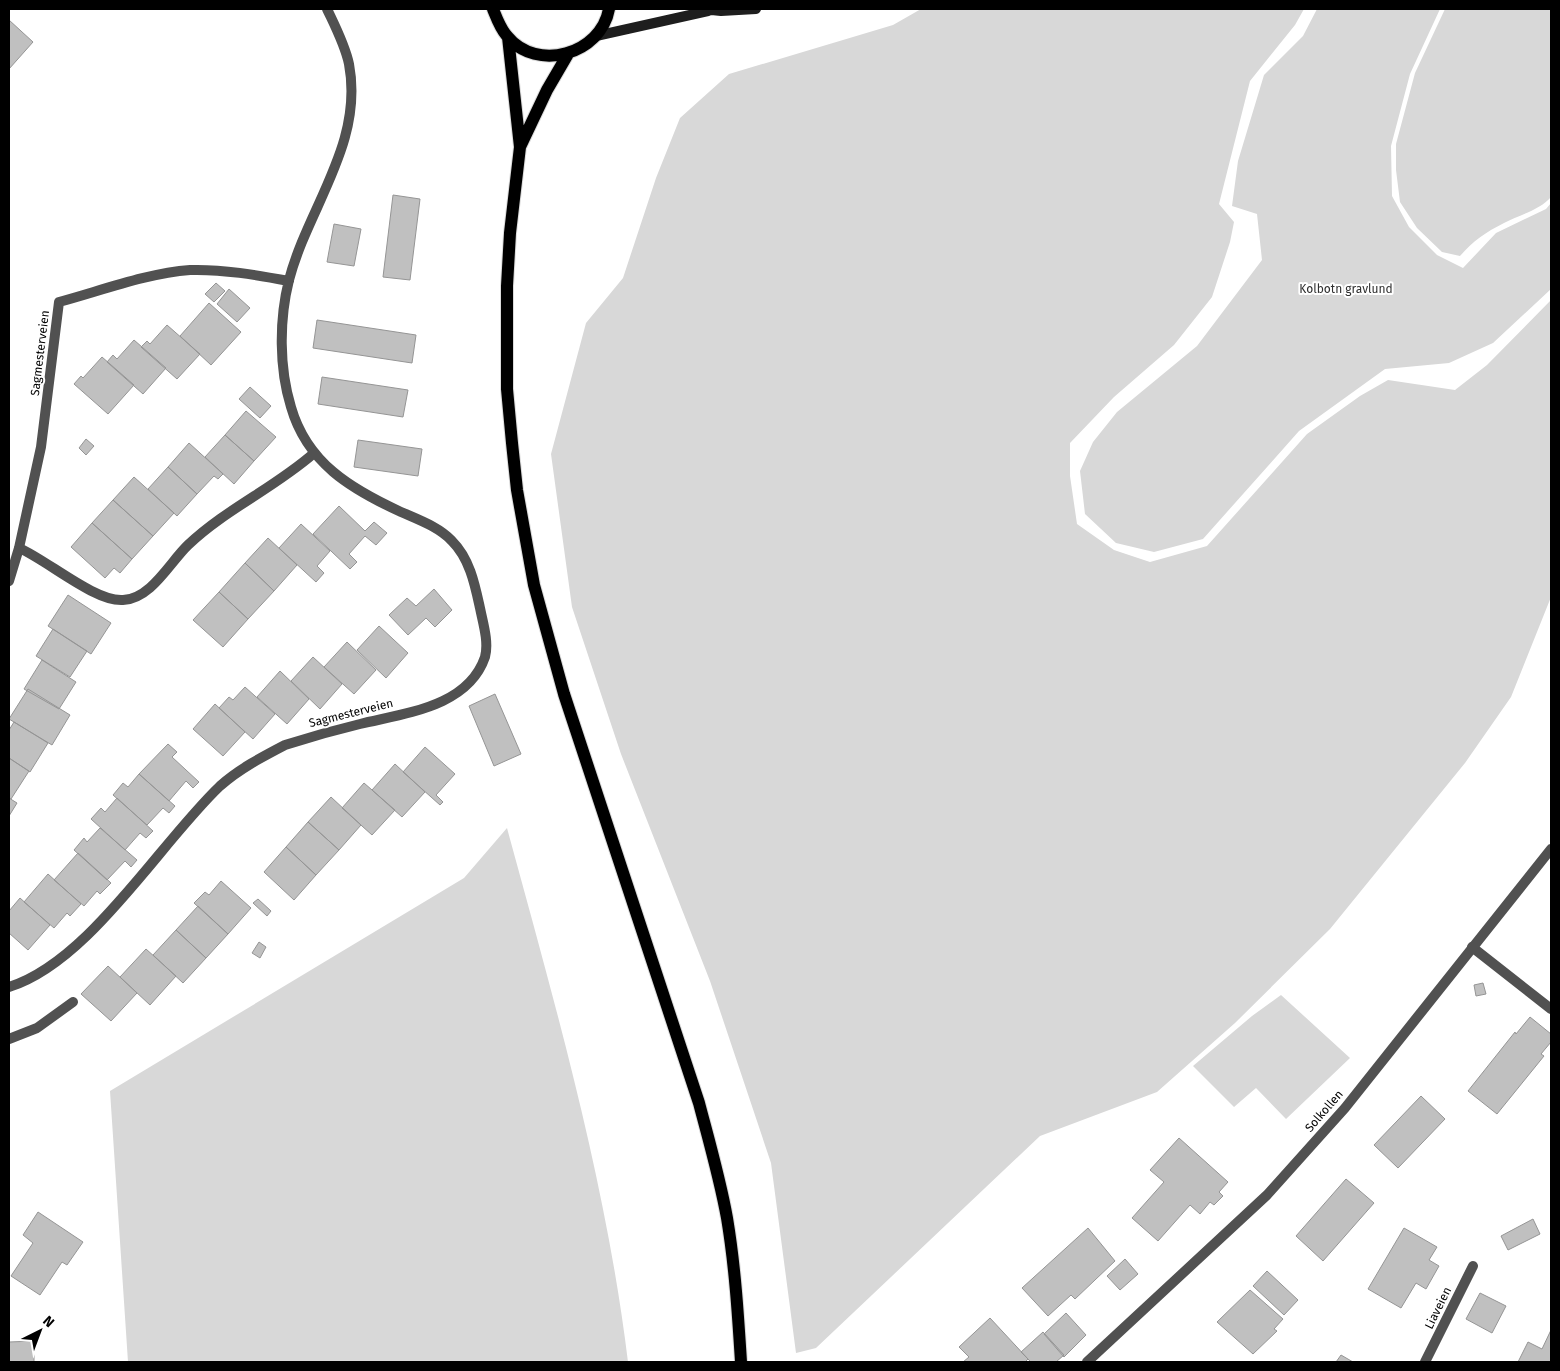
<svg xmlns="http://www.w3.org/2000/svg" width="1560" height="1371" font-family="'Fira Sans',sans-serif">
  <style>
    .green { fill: #d8d8d8 }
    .building { fill: #c0c0c0; stroke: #959595 }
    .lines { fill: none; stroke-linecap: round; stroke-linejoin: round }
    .primary-casing { stroke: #dbdbdb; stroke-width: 14 }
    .lane { stroke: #515151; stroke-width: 10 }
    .street { stroke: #515151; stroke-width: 10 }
    .secondary { stroke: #1e1e1e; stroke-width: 10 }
    .primary { stroke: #000; stroke-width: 12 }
    .labels { text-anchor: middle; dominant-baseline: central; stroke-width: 4; stroke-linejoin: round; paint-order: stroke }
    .park-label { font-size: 12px; fill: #2f2f2f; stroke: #fff }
    .street-label { font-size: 12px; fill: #000; stroke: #fff }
  </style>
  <rect width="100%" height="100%" fill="#fff"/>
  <!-- green -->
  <path class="green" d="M921 9H1304L1295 25 1250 81 1219 204 1234 222 1230 242 1212 297 1174 345 1114 397 1070 443V476L1077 524 1114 550 1150 562 1207 546 1307 434 1360 396 1388 380 1455 390 1487 365 1551 300V597L1511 697 1465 763 1330 929 1235 1023 1157 1092 1040 1136 816 1348 796 1353 771 1163 710 981 621 754 572 607 551 454 586 323 623 278 656 178 680 118 729 74 893 25Z
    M1317 9H1440L1410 74 1391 146 1392 196 1409 227 1437 255 1463 268 1496 233 1546 209 1551 203V289L1493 343 1449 363 1385 369 1299 431 1203 539 1154 552 1116 543 1085 514 1080 471 1093 442 1117 412 1197 346 1262 260 1257 214 1232 206 1238 161 1264 75 1303 36Z
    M1445 9H1551V197C1540 210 1519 215 1504 223 1486 232 1473 241 1460 256L1442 252 1417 228 1400 202 1396 170V144L1415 73Z
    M507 828C555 1004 606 1181 628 1362H128L110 1091 464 878Z
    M1281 995 1350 1058 1286 1119 1256 1088 1234 1107 1193 1066 1252 1016Z"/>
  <!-- building -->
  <path class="building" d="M9 20 33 42 9 69Z
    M393 195 420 199 410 280 383 277Z
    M334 224 361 229 354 266 327 262Z
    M216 283 225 291 214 302 205 294Z
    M229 289 250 308 237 322 217 304Z
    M209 303 241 332 211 365 180 336Z
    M317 320 416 335 412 363 313 348Z
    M167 325 200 354 177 379 141 347 147 341 150 344Z
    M134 340 166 368 143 394 107 362 113 355 117 359Z
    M102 357 134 385 108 414 74 384 81 376 83 378Z
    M322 377 408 390 403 417 318 404Z
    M250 387 271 406 260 418 239 399Z
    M246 411 276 437 254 461 225 435Z
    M225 435 254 461 234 484 205 457Z
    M86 439 94 446 86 455 79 448Z
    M358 440 422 449 418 476 354 467Z
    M189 443 223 474 218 479 214 476 197 494 168 467Z
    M168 467 197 494 177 516 148 489Z
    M134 477 174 513 153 536 113 500Z
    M113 500 153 536 132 559 92 523Z
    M339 506 365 531 374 522 387 533 376 545 365 536 349 554 357 562 350 569 313 534Z
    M92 523 132 559 120 573 114 568 105 578 71 547Z
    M301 524 330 551 317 566 324 573 316 582 279 548Z
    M268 538 297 565 274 591 245 563Z
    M245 563 274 591 248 619 219 592Z
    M434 589 452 610 435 627 426 618 408 635 389 615 407 598 416 606Z
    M219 592 248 619 223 647 193 620Z
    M68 595 111 623 91 654 48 626Z
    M379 626 408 653 386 678 357 650Z
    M53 629 87 651 70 677 36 656Z
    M347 642 376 670 354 694 324 667Z
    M313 657 342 684 320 709 291 681Z
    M42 660 76 682 59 709 24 689Z
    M280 671 309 699 287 724 257 697Z
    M245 687 275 714 253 739 219 708 229 697 233 700Z
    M28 689 70 715 52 745 9 719Z
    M495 694 521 754 494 766 469 706Z
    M215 704 245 732 223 756 193 729Z
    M14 722 48 743 30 772 9 758V730Z
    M168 744 177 752 172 757 199 782 193 788 186 781 169 801 139 774Z
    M425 747 455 774 436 795 443 802 440 805 403 772Z
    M9 758 29 771 11 799 9 798Z
    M395 764 425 792 402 817 372 790Z
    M139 774 175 806 169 813 163 808 147 825 113 795 123 783 128 787Z
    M364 783 395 810 372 835 342 808Z
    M331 797 361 825 339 850 308 822Z
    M9 798 17 803 9 816Z
    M117 798 153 831 146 838 140 833 125 850 91 819 101 808 105 812Z
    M308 822 339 850 316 875 286 847Z
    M100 828 137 860 131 867 125 861 107 880 74 850 84 838 87 842Z
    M286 847 316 875 294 900 264 872Z
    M78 853 111 883 100 894 97 891 84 906 54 880Z
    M48 874 81 904 70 916 67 913 54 928 24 902Z
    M221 881 251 908 228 934 194 903 205 892 209 895Z
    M20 898 50 925 28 950 9 933V911Z
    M258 899 271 911 267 916 253 903Z
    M198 906 228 934 206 958 176 930Z
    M176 930 206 958 183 983 153 955Z
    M259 942 266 947 260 958 252 953Z
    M146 949 176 976 150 1005 120 977Z
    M108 966 137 993 111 1021 81 994Z
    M1483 983 1486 994 1476 996 1474 985Z
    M1530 1017 1551 1034V1042L1541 1054 1544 1056 1497 1114 1468 1091 1515 1032 1516 1034Z
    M1421 1096 1445 1119 1398 1168 1374 1145Z
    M1179 1138 1228 1182 1219 1192 1223 1196 1214 1205 1210 1202 1200 1214 1190 1205 1158 1241 1132 1218 1164 1182 1150 1170Z
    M1346 1179 1374 1203 1323 1261 1296 1236Z
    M38 1212 83 1242 67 1265 62 1262 40 1295 11 1276 33 1243 23 1235Z
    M1533 1219 1540 1234 1508 1250 1501 1236Z
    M1088 1228 1115 1261 1075 1299 1071 1295 1048 1316 1022 1288Z
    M1404 1228 1437 1247 1429 1260 1439 1266 1426 1289 1416 1283 1401 1308 1368 1289Z
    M1125 1259 1138 1274 1120 1290 1107 1276Z
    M1267 1271 1298 1300 1284 1315 1253 1286Z
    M1250 1290 1283 1319 1274 1329 1277 1331 1253 1354 1217 1322Z
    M1480 1293 1506 1306 1492 1333 1466 1319Z
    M1066 1313 1086 1335 1064 1357 1044 1334Z
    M990 1318 1028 1359 1025 1362H963L969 1357 959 1347Z
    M1551 1330V1362H1518L1528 1342 1542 1349Z
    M1043 1332 1064 1355 1056 1362H1031L1021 1352Z
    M34 1341V1362H9V1342Z
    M1341 1355 1353 1362H1336Z"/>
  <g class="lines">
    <!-- primary casing -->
    <g class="primary-casing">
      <path id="primary" d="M493 9C497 19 500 28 507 36 537 73 601 54 609 9
        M508 37 520 147 510 233 507 286V389L512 443 517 490 534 585 564 694 699 1103C709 1141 720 1179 727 1218 735 1266 738 1314 741 1362
        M520 147 547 90 568 54"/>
    </g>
    <!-- lane -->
    <path class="lane" d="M1472 947 1551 1009
      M9 1039 37 1028 73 1002"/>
    <!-- street -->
    <path class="street" d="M19 548C47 560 95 602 123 600 151 599 170 562 188 545 226 509 274 488 313 454
      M9 581 19 548 41 447 59 302C100 291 148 273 190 270 223 269 256 275 289 281
      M9 987C89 962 159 844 220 786 239 769 262 757 285 745 310 737 335 730 360 724 405 713 468 707 485 657 489 642 483 623 480 608 475 585 470 559 452 541 439 527 419 520 401 512 351 489 307 463 291 407 279 368 279 320 289 280 308 207 364 144 349 64 345 45 335 26 327 9
      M1087 1362 1267 1195 1345 1108 1551 849
      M1425 1362 1473 1266"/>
    <!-- secondary -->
    <path class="secondary" d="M702 9 721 11 756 9
      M596 36 708 11"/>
    <!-- primary -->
    <use href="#primary" class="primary"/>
  </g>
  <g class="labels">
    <!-- park labels -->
    <g class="park-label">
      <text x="1346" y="289">Kolbotn gravlund</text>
    </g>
    <!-- street labels -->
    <g class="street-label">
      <text transform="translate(40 353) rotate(-83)">Sagmesterveien</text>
      <text transform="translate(351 713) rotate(-14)">Sagmesterveien</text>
      <text transform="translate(1324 1111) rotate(-49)">Solkollen</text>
      <text transform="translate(1438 1308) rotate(-64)">Liaveien</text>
    </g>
  </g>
  <!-- border -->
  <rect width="1560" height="1371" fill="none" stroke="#000000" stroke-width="20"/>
  <!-- north arrow -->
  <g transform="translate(40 1331) rotate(42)" stroke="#ffffff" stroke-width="4" paint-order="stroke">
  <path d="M0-4L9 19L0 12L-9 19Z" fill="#000000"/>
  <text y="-8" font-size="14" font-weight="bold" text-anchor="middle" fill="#000000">N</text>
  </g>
</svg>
